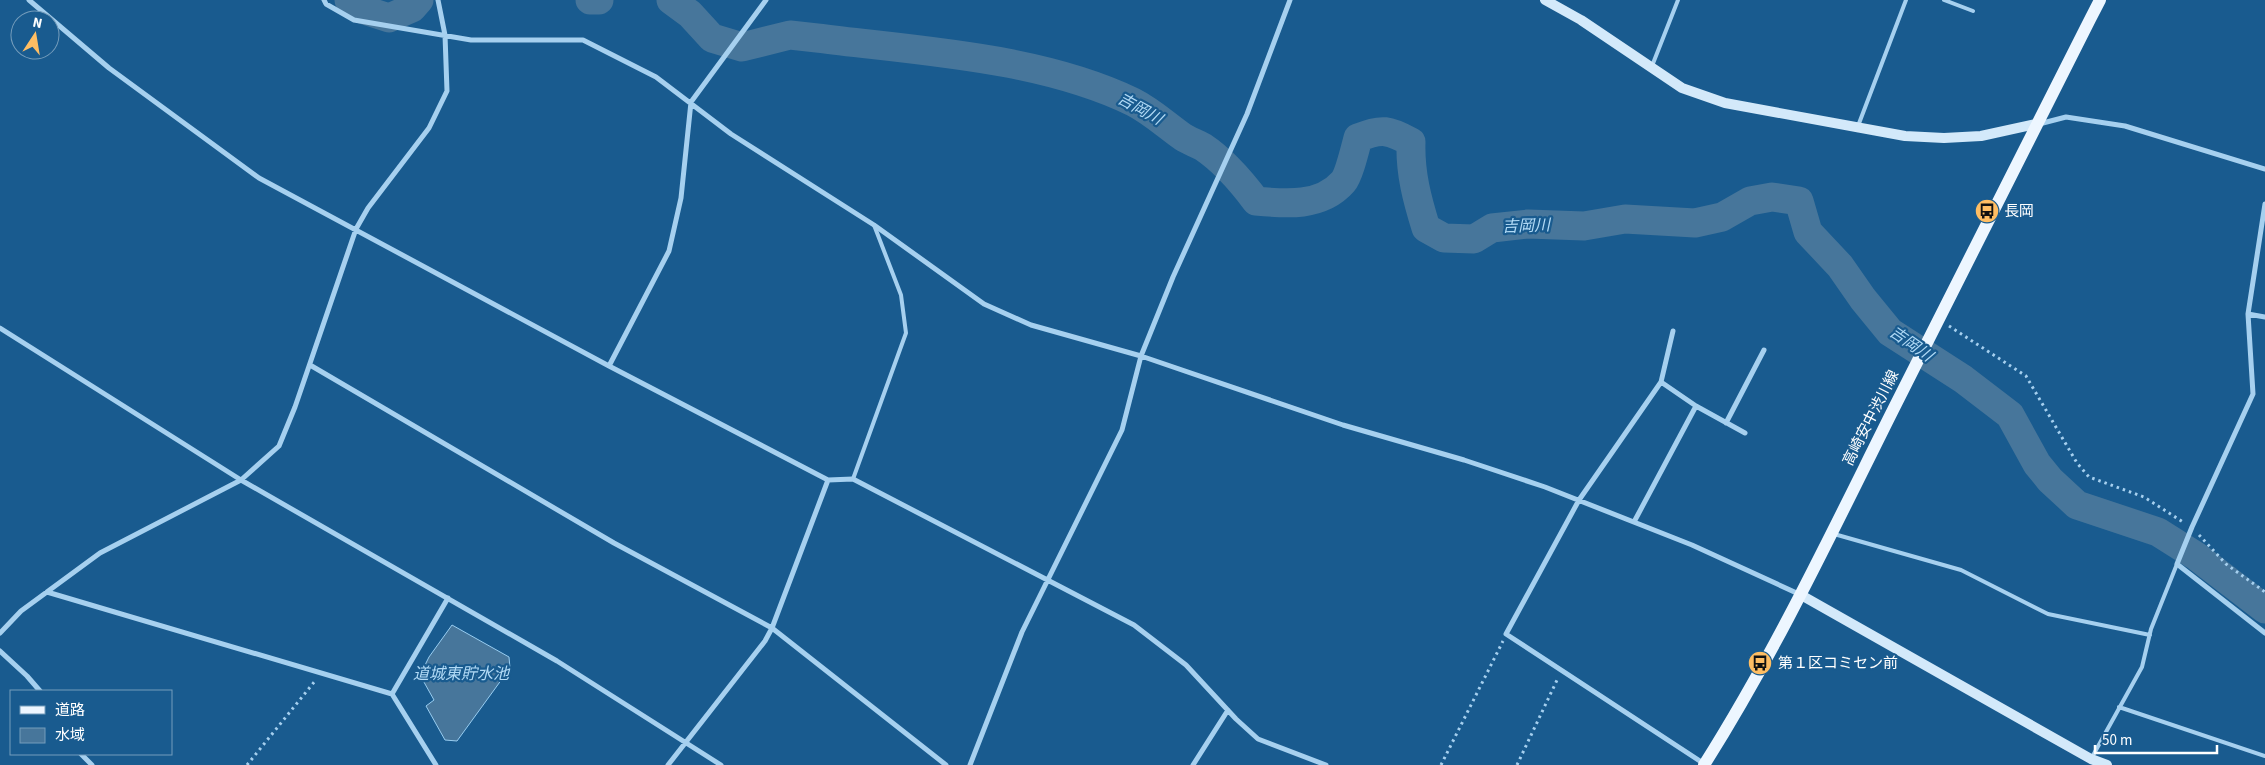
<svg xmlns="http://www.w3.org/2000/svg" width="2265" height="765" font-family="'Source Sans 3','Noto Sans JP',sans-serif">
  <style>
    .water { fill: #47769b; stroke: #98cdf1 }
    .lines { fill: none; stroke-linecap: round; stroke-linejoin: round }
    .river { stroke: #47769b; stroke-width: 29 }
    .path { stroke: #a6d0ef; stroke-width: 3; stroke-dasharray: 2.5 4; stroke-linecap: butt }
    .lane { stroke: #a6d0ef; stroke-width: 4 }
    .street { stroke: #a6d0ef; stroke-width: 5 }
    .secondary { stroke: #d3e9fa; stroke-width: 10 }
    .primary { stroke: #edf6ff; stroke-width: 12 }
    .labels { text-anchor: middle; dominant-baseline: central; stroke-width: 4.5; stroke-linejoin: round; paint-order: stroke }
    .poi-label { font-size: 15px; fill: #fff; stroke: #195b8f; text-anchor: start }
    .street-label { font-size: 15px; fill: #fff; stroke: #195b8f }
    .water-label { font-size: 16px; font-style: italic; fill: #b1daf6; stroke: #195b8f }
  </style>
  <rect width="100%" height="100%" fill="#195b8f"/>
  <!-- water -->
  <path class="water" d="M452 625 509 657 510 668 457 741 445 740 426 706 434 700 420 675 429 657Z"/>
  <g class="lines">
    <!-- river -->
    <path class="river" d="M349 0 358 8 389 18 412 8 419 0
      M590 0H599
      M671 0 690 14 712 38 742 47 790 35 817 38C919 51 1040 57 1133 102 1151 111 1166 125 1183 137 1189 141 1196 143 1203 147 1224 161 1241 181 1256 201 1286 204 1321 207 1343 182 1349 175 1355 149 1358 138 1382 128 1389 130 1411 142 1410 173 1417 199 1426 228L1444 238 1474 239 1492 228 1528 224 1584 226 1625 219 1695 223 1722 217 1750 201 1772 197 1799 201 1808 232 1840 266 1863 299 1890 332 1963 379 2010 415 2037 464 2050 480 2077 505 2158 532 2196 556 2265 609"/>
    <!-- path -->
    <path class="path" d="M1949 326 2026 376 2077 463 2089 477 2144 497 2183 522
      M2199 535 2226 564 2265 592
      M247 765 315 681
      M1441 765 1503 641
      M1517 765 1558 678"/>
    <!-- lane -->
    <path class="lane" d="M1944 0 1973 11
      M1652 66 1678 0
      M1858 126 1906 0
      M853 479 906 333 901 295 874 225
      M1834 534 1961 570 2048 614 2150 635
      M2119 707 2265 756
      M2091 759 2142 667 2151 629 2177 564"/>
    <!-- street -->
    <path class="street" d="M29 0 109 68 259 178 609 366 828 480 853 479 1134 625 1186 665 1236 719 1258 739 1326 765
      M324 0 326 4 354 20 471 40H583L656 77 731 134 874 225 984 304 1031 325 1141 356 1343 425 1464 460 1545 487 1692 545 1801 595
      M2039 124 2066 117 2125 126 2265 169
      M2265 204 2248 314 2253 394 2192 527 2177 564 2265 633
      M2248 314 2265 317
      M0 328 241 480 557 661 721 765
      M1673 331 1661 382 1579 500 1506 634 1703 763
      M310 365 614 543 772 628 946 765
      M609 366 669 251 681 198 691 102 766 0
      M1661 382 1696 406
      M1726 423 1764 350
      M1634 522 1696 406 1745 433
      M47 592 392 694
      M0 633 21 611 100 553 241 480 279 446 295 407 356 229 368 208 429 128 447 91 445 35 438 0
      M0 651 27 676 40 691
      M81 754 92 765
      M436 765 392 694 448 598
      M668 765 765 641 772 628 828 480
      M970 765 1022 632 1122 430 1141 356 1173 277 1247 114 1290 0
      M1193 765 1228 710"/>
    <!-- secondary -->
    <path class="secondary" d="M1545 0 1581 20 1682 88 1725 103 1905 136 1944 138 1981 136 2036 124
      M1801 595 2091 759 2107 765"/>
    <!-- primary -->
    <path class="primary" d="M1704 765C1776 651 1833 530 1893 410 1962 273 2030 136 2100 0"/>
  </g>
  <!-- icons -->
  <defs>
    <g id="bus-disc" transform="scale(1.25)"><circle r="9.5" fill="#ffbe63" stroke="#195b8f"/><path d="M-5-6H5V4H4V6H2V4H-2V6H-4V4H-5ZM-3.5-4V0h7V-4ZM-3.5 1.2v1.5H-2V1.2ZM2 1.2v1.5H3.5V1.2Z" fill="#111"/></g>
  </defs>
  <g fill-rule="evenodd">
    <use href="#bus-disc" x="1987" y="211"/>
    <use href="#bus-disc" x="1760" y="663"/>
  </g>
  <g class="labels">
    <!-- poi labels -->
    <g class="poi-label">
      <text x="2004" y="211">長岡</text>
      <text x="1778" y="663">第１区コミセン前</text>
    </g>
    <!-- street labels -->
    <g class="street-label">
      <text transform="translate(1871 418) rotate(-63)">高崎安中渋川線</text>
    </g>
    <!-- water labels -->
    <g class="water-label">
      <text transform="translate(1140 109) rotate(29)">吉岡川</text>
      <text transform="translate(1526 226) rotate(-2)">吉岡川</text>
      <text transform="translate(1911 344) rotate(35)">吉岡川</text>
      <text x="461" y="674">道城東貯水池</text>
    </g>
  </g>
  <!-- legend -->
  <rect x="10" y="690" width="162" height="65" fill="#195b8f" stroke="#759dbc"/>
  <rect x="20" y="706" width="25" height="8" fill="#edf6ff" stroke="#759dbc"/>
  <text x="55" y="715" font-size="15" fill="#ffffff">道路</text>
  <rect x="20" y="728" width="25" height="15" fill="#47769b" stroke="#759dbc"/>
  <text x="55" y="740" font-size="15" fill="#ffffff">水域</text>
  <!-- north arrow -->
  <g transform="translate(35 35) rotate(12)"><circle r="24" fill="#195b8f" stroke="#759dbc"/>
  <path d="M0-4L9 19L0 12L-9 19Z" fill="#ffbe63"/>
  <text y="-8" font-size="14" font-weight="bold" text-anchor="middle" fill="#ffffff">N</text>
  </g>
  <!-- scale -->
  <path d="M2095 745v8h122v-8" fill="none" stroke="#ffffff" stroke-width="2.5"/>
  <text x="2102" y="745" font-size="15" fill="#ffffff" stroke="#195b8f" stroke-width="4" paint-order="stroke">50 m</text>
</svg>
